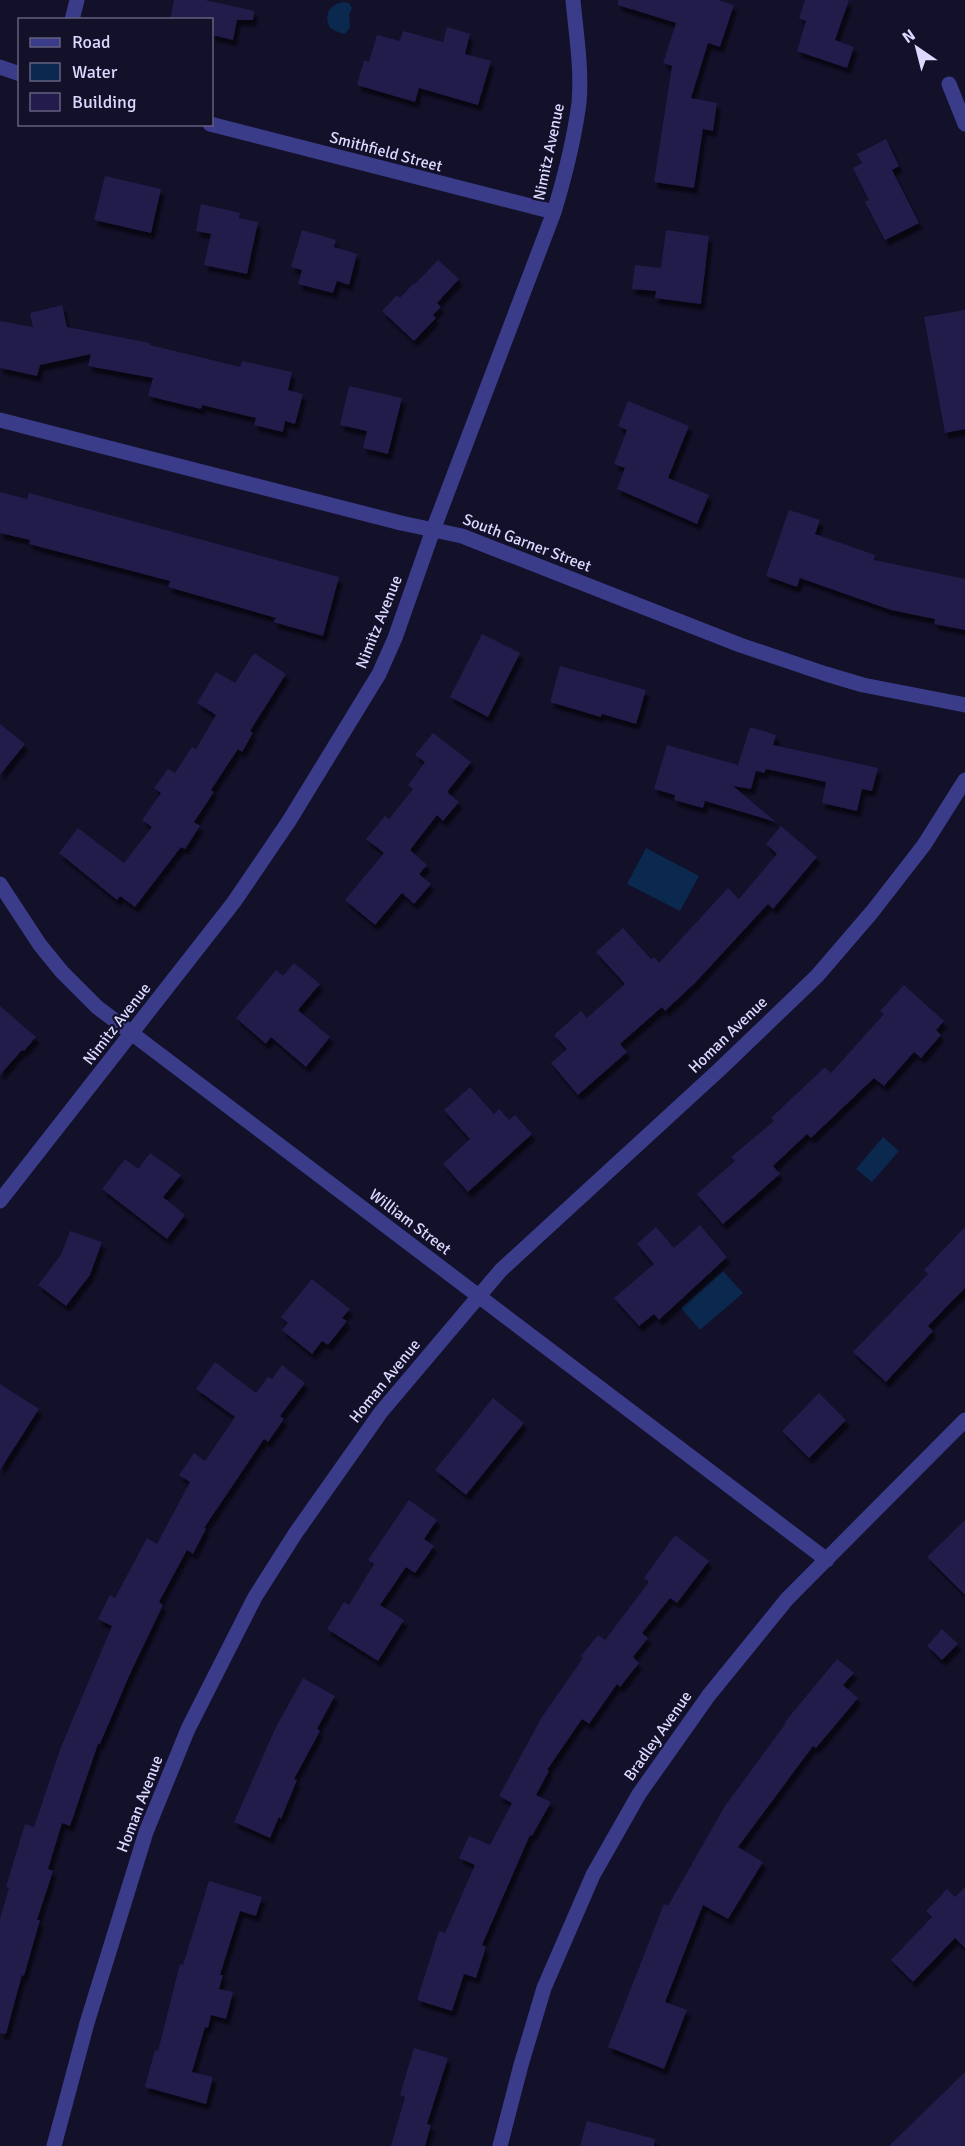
<svg xmlns="http://www.w3.org/2000/svg" width="965" height="2146" font-family="Signika,sans-serif">
  <style>
    .water { fill: #0b284e }
    .building { fill: #221b4c; filter: url(#shadow) }
    .lines { fill: none; stroke-linecap: round; stroke-linejoin: round }
    .street { stroke: #3a3c8a; stroke-width: 15 }
    .labels { text-anchor: middle; dominant-baseline: central; stroke-width: 4.5; stroke-linejoin: round; paint-order: stroke }
    .street-label { font-size: 16px; fill: #dbd9ff; stroke: #13102a }
  </style>
  <defs>
    <filter id="shadow"><feDropShadow dx="3.5" dy="6" stdDeviation="1.5" flood-color="#0009"/></filter>
  </defs>
  <rect width="100%" height="100%" fill="#13102a"/>
  <!-- water -->
  <path class="water" d="M345 2 349 3 352 8 349 15 350 27 345 34 340 33 330 28C323 15 330 3 345 2Z
    M646 848 699 876 680 911 627 884Z
    M883 1137 899 1151 872 1182 856 1169Z
    M723 1271 743 1293 700 1330 681 1308Z"/>
  <!-- building -->
  <path class="building" d="M174 0H205L254 11 253 20H237L233 40 212 35V20H170Z
    M618 0H718L734 5 720 47 708 43 691 98 717 103 713 131 703 129 694 188 654 182 672 66 663 63 676 23 618 5Z
    M805 0H849L835 40 854 47 847 68 797 51 806 21 799 18Z
    M447 27 470 34 465 54 491 61 478 105 419 88 415 102 357 85 364 60 369 62 377 35 400 41 403 31 443 42Z
    M886 139 899 166 892 170 919 223 885 240 865 202 869 200 853 168 862 163 857 154Z
    M105 176 161 189 151 233 94 220Z
    M201 204 240 213 239 218 258 222 247 274 204 265 211 234 196 231Z
    M302 230 336 240 334 247 357 254 349 285 337 281 333 293 298 284 302 270 291 267Z
    M666 230 709 236 701 304 655 298 656 291 632 289 635 265 661 268Z
    M438 260 459 279 437 303 441 307 433 315 436 318 414 341 382 311 397 295 400 298 414 283 415 284Z
    M62 305 67 327 150 343V345L240 367 242 361 292 372 288 390 303 394 295 424 285 421 283 432 254 425 256 418 202 405 201 409 148 396 153 378 88 366 91 354 40 365 37 376 0 368V321L33 327 30 313Z
    M965 310V429L945 433 924 317Z
    M349 386 402 398 388 454 363 448 367 431 340 425Z
    M628 401 689 426 668 478 709 495 697 524 617 489 625 468 614 464 627 430 618 426Z
    M0 492 27 499 29 493 339 577 323 636 273 622 276 618 168 587 170 581 29 544 30 540 0 533Z
    M789 510 820 520 815 534 875 555 874 560 965 579V630L934 624 935 619 891 610 800 578 797 587 766 576Z
    M482 634 520 653 488 717 450 697Z
    M254 653 286 674 250 731 253 733 242 752 238 749 211 790 214 792 194 822 200 826 185 849 181 847 135 907 120 896 117 900 59 853 78 828 124 863 152 827 142 820 161 793 154 788 168 769 175 773 192 747 196 749 216 715 197 703 216 672 235 683Z
    M560 666 646 690 636 724 602 714 601 717 550 702Z
    M0 724 25 744 0 775Z
    M750 727 776 735 773 745 878 768 872 791 862 789 857 811 822 803 826 782 766 769 764 773 756 771 751 789 733 786 776 822 705 801 703 808 674 800 675 795 654 789 667 745 738 765Z
    M433 733 471 762 447 792 459 802 443 821 437 815 410 850 427 865 419 874 431 884 414 904 402 893 375 925 345 900 384 853 366 839 385 816 389 819 413 789 408 785 425 762 415 755Z
    M781 826 817 857 773 909 768 904 695 983 665 1011 662 1007 620 1044 627 1052 578 1095 551 1063 567 1049 554 1035 581 1011 587 1018 625 984 596 952 623 928 651 959 654 957 659 963 728 888 739 899 777 854 766 844Z
    M294 963 320 984 298 1010 330 1037 306 1067 271 1037 266 1044 236 1018 276 970 283 976Z
    M904 985 944 1021 936 1030 941 1035 921 1058 914 1052 884 1086 874 1078 811 1138 807 1134 773 1166 780 1174 723 1224 697 1194 735 1161 731 1157 774 1121 771 1118 825 1067 831 1073 884 1014 880 1011Z
    M0 1006 36 1037 24 1051 22 1050 0 1075Z
    M470 1087 494 1114 499 1109 509 1120 515 1115 532 1134 468 1192 443 1164 470 1139 444 1110Z
    M150 1153 181 1175 163 1197 185 1215 167 1239 102 1189 125 1159 138 1169Z
    M700 1225 727 1257 659 1320 654 1314 639 1326 614 1298 654 1264 637 1244 656 1227 674 1248Z
    M965 1227V1288L928 1326 933 1331 886 1382 853 1352 928 1274 924 1270Z
    M70 1231 102 1242 90 1275 66 1306 38 1285 61 1255Z
    M312 1279 350 1309 342 1318 347 1321 328 1345 322 1341 312 1354 282 1330 288 1323 281 1317Z
    M215 1362 256 1393 268 1377 272 1379 282 1365 305 1383 280 1416 284 1419 268 1442 264 1439 204 1528 206 1529 193 1554 187 1550 159 1602 163 1605 130 1674 100 1744H98L70 1826 62 1823 48 1869 53 1871 37 1920H40L24 1976 22 1975 6 2034 0 2033V1919L9 1888 6 1887 25 1824 34 1827 59 1752 112 1626 98 1619 110 1595 115 1598 147 1538 157 1544 190 1482 179 1475 194 1453 205 1461 235 1417 196 1389Z
    M0 1384 39 1409 0 1470Z
    M819 1393 846 1420 809 1458 782 1431Z
    M493 1398 524 1423 466 1495 435 1470Z
    M409 1500 437 1520 424 1539 434 1546 415 1573 406 1567 380 1605 404 1620 378 1661 327 1629 344 1602 349 1605 374 1564 368 1560Z
    M965 1520V1595L927 1557Z
    M675 1535 709 1561 677 1603 670 1598 642 1633 648 1638 633 1657 639 1663 620 1687 617 1684 589 1724 582 1719 547 1770 549 1771 536 1795 551 1802 532 1836 530 1835 482 1945 486 1947 476 1978 464 1974 452 2011 417 2000 439 1931 445 1933 475 1865 459 1858 469 1836 490 1845 512 1803 499 1796 542 1717 583 1658 581 1656 598 1635 605 1640 649 1582 644 1578Z
    M942 1629 958 1644 942 1660 927 1646Z
    M837 1659 854 1673 843 1685 858 1698 816 1748 813 1746 738 1847 763 1862 728 1919 703 1905 665 2002 687 2010 664 2069 608 2047 664 1904 668 1906 725 1806 786 1723 785 1722Z
    M303 1678 335 1696 317 1729 320 1731 294 1779 297 1780 281 1819 279 1817 270 1838 234 1822 275 1729Z
    M209 1881 262 1897 256 1916 240 1911 220 1975H223L219 1989 233 1992 226 2019 211 2015 208 2028 205 2027 192 2072 213 2077 206 2104 145 2087 155 2050 158 2051 180 1964 183 1965Z
    M965 1887V1948L955 1938 913 1982 891 1960 932 1917 926 1911 936 1901 947 1889 955 1897Z
    M414 2048 448 2058 427 2124 431 2125 425 2146H391L405 2097 400 2095Z
    M965 2072V2146H889Z
    M587 2121 655 2139 654 2146H580Z"/>
  <g class="lines">
    <!-- street -->
    <path class="street" d="M72 20 77 0
      M0 67 20 74
      M949 84 965 124
      M210 124 554 212
      M0 420 401 523 462 536 740 645 826 674 863 685 965 705
      M0 884 40 945 62 972 97 1007 827 1560
      M0 1201 234 902 289 821 379 674 395 638 433 530 554 212C565 176 574 140 579 103 582 69 576 33 573 0
      M54 2146 87 2023 146 1832 188 1729 255 1597 295 1534 381 1412 501 1270 719 1070 817 976 872 912 924 845 965 780
      M500 2146 521 2065 544 1988 593 1875 639 1794 709 1695 787 1599 965 1420"/>
  </g>
  <g class="labels">
    <!-- street labels -->
    <g class="street-label">
      <text transform="translate(386 152) rotate(15)">Smithfield Street</text>
      <text transform="translate(549 152) rotate(-78)">Nimitz Avenue</text>
      <text transform="translate(527 543) rotate(21)">South Garner Street</text>
      <text transform="translate(379 622) rotate(-68)">Nimitz Avenue</text>
      <text transform="translate(117 1024) rotate(-52)">Nimitz Avenue</text>
      <text transform="translate(728 1035) rotate(-44)">Homan Avenue</text>
      <text transform="translate(410 1222) rotate(37)">William Street</text>
      <text transform="translate(385 1381) rotate(-51)">Homan Avenue</text>
      <text transform="translate(658 1736) rotate(-55)">Bradley Avenue</text>
      <text transform="translate(140 1804) rotate(-69)">Homan Avenue</text>
    </g>
  </g>
  <!-- legend -->
  <rect x="18" y="18" width="195" height="108" fill="#13102a" stroke="#63607f" stroke-width="1.5"/>
  <rect x="30" y="38" width="30" height="9" fill="#3a3c8a" stroke="#63607f" stroke-width="1.5"/>
  <text x="72" y="48" font-size="18" fill="#dbd9ff">Road</text>
  <rect x="30" y="63" width="30" height="18" fill="#0b284e" stroke="#63607f" stroke-width="1.5"/>
  <text x="72" y="78" font-size="18" fill="#dbd9ff">Water</text>
  <rect x="30" y="93" width="30" height="18" fill="#221b4c" stroke="#63607f" stroke-width="1.5"/>
  <text x="72" y="108" font-size="18" fill="#dbd9ff">Building</text>
  <!-- north arrow -->
  <g transform="translate(917 48) rotate(325)" stroke="#13102a" stroke-width="4.5" paint-order="stroke">
  <path d="M0-4.5L10 22L0 15L-10 22Z" fill="#dbd9ff"/>
  <text y="-9" font-size="16" font-weight="bold" text-anchor="middle" fill="#dbd9ff">N</text>
  </g>
</svg>
